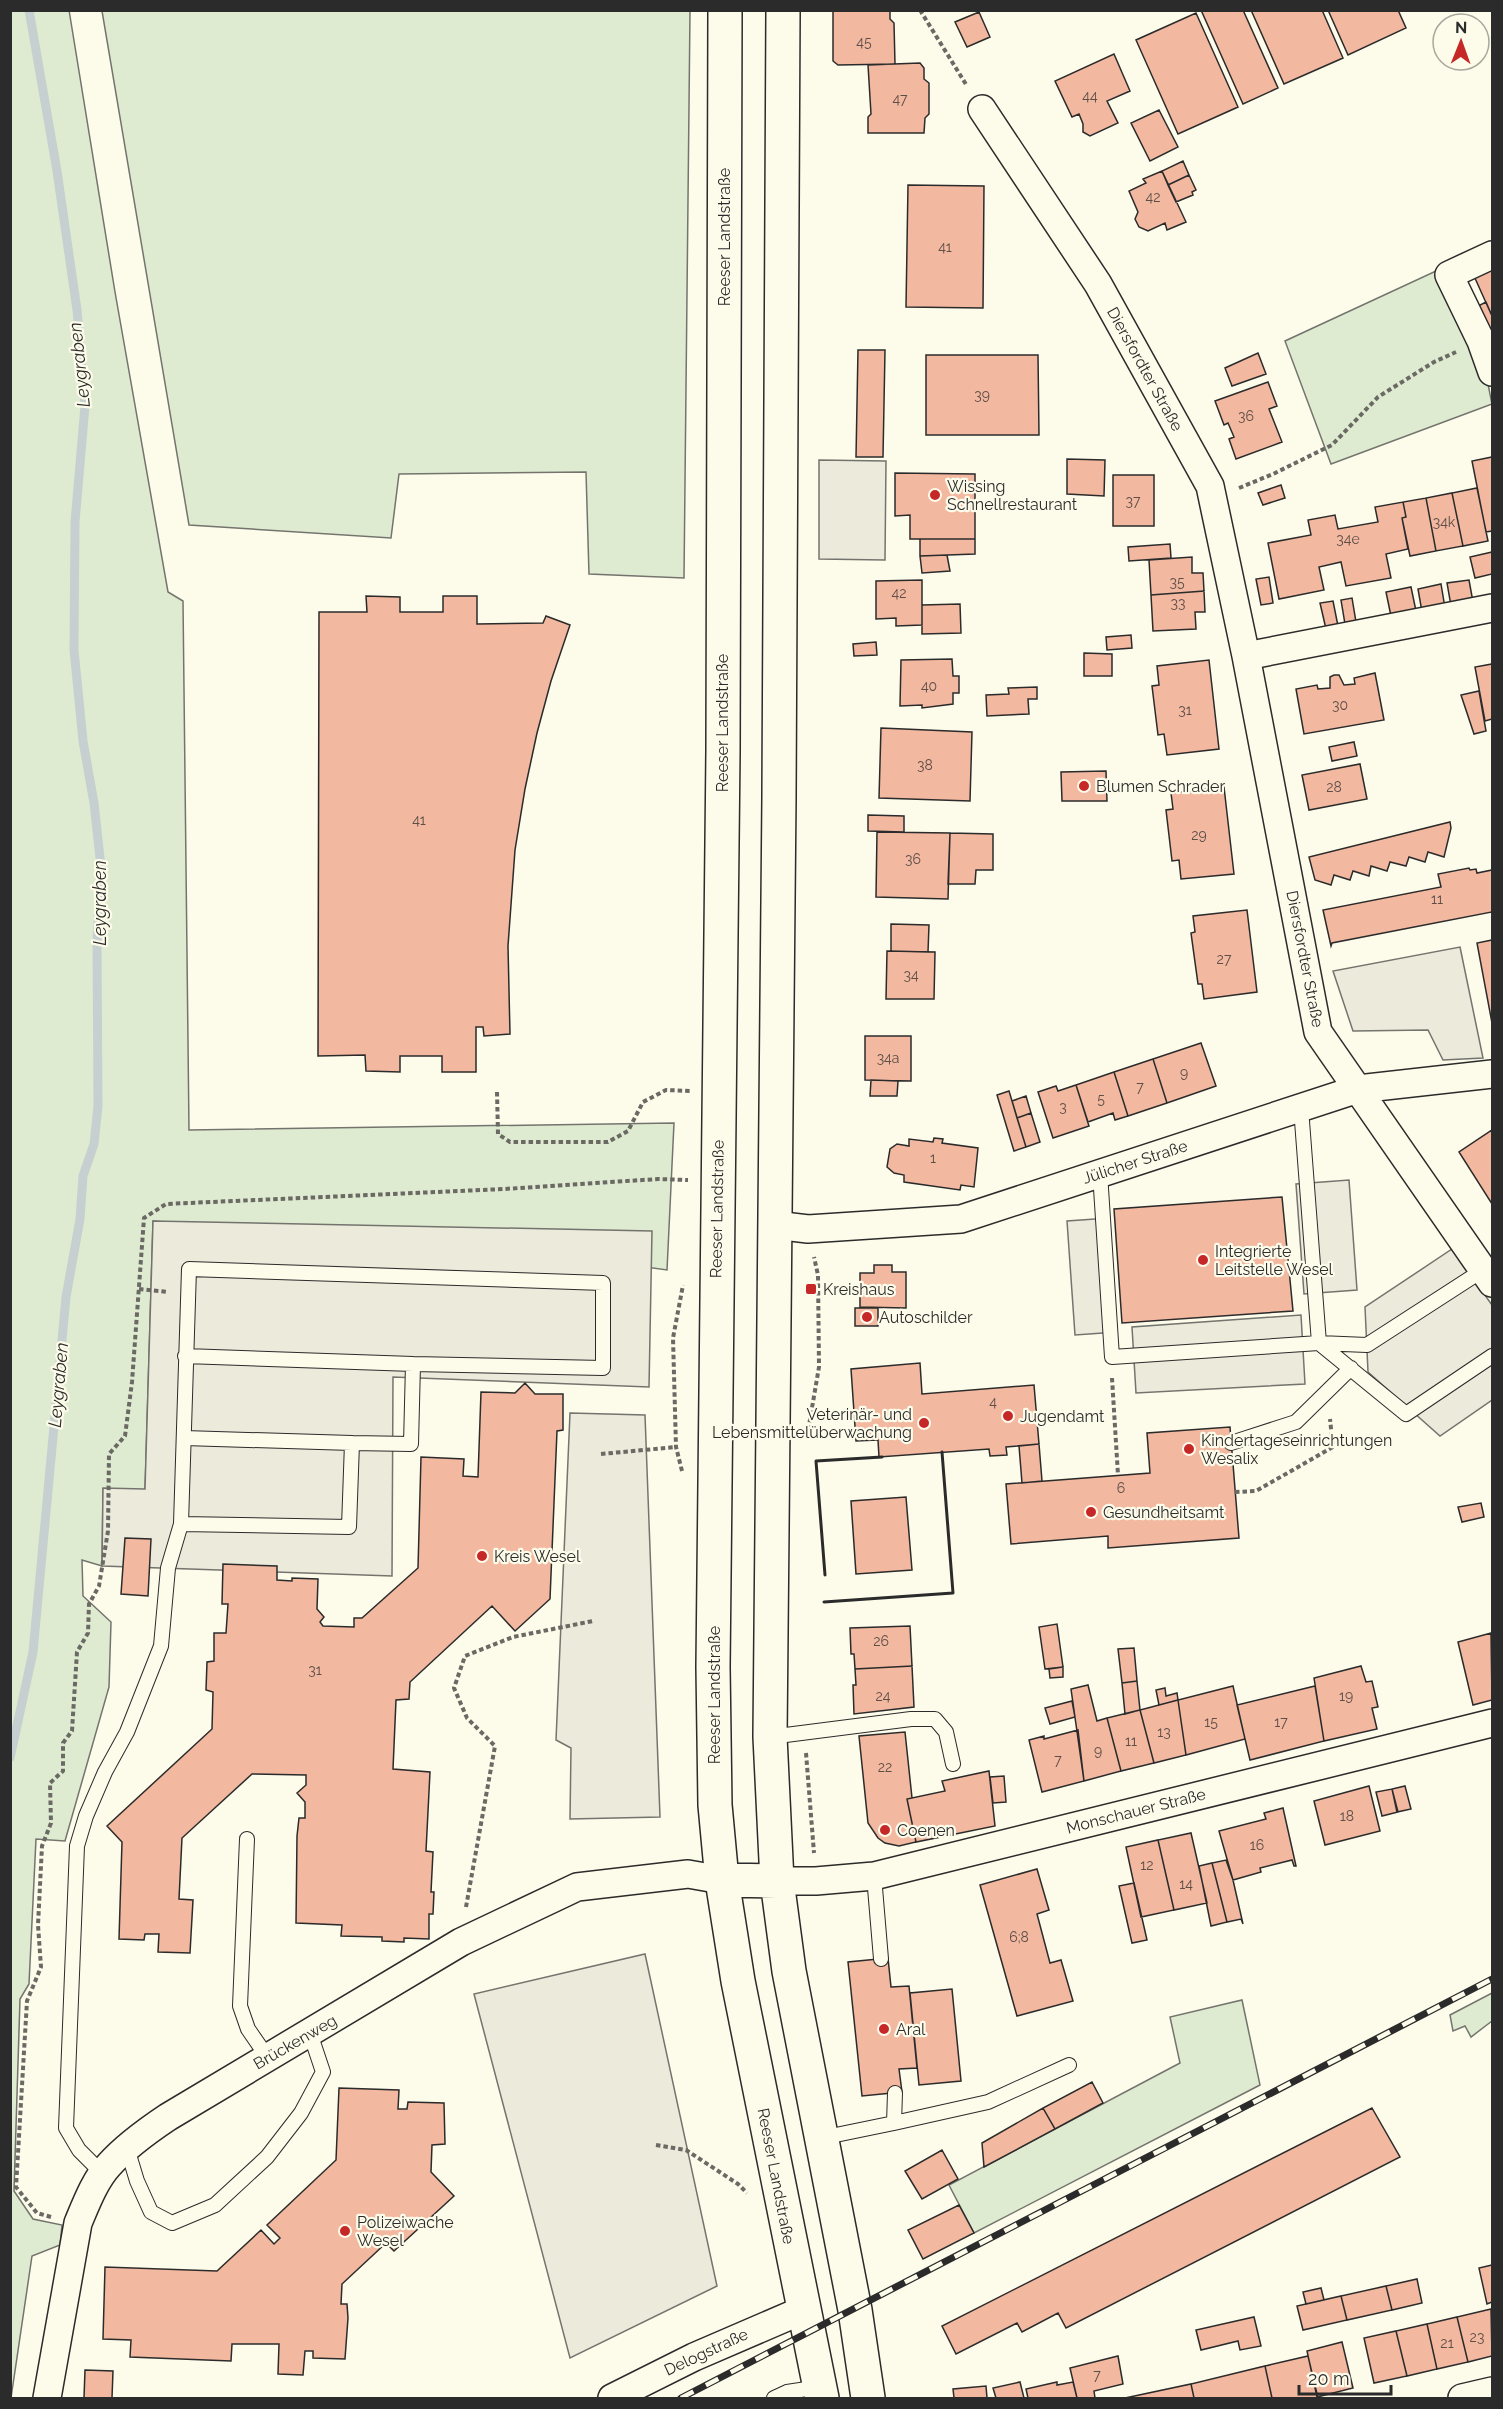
<svg xmlns="http://www.w3.org/2000/svg" width="1503" height="2409" font-family="Raleway,sans-serif">
  <style>
    .green { fill: #deebd1; stroke: #74746e; stroke-width: 1.5 }
    .parking { fill: #eceadb; stroke: #74746e; stroke-width: 1.5 }
    .lines { fill: none; stroke-linecap: round; stroke-linejoin: round }
    .stream { stroke: #c7d0d0; stroke-width: 9 }
    .building { fill: #f2b8a0; stroke: #2b2b2b; stroke-width: 1.5 }
    .lane-casing { stroke: #2b2b2b; stroke-width: 16 }
    .street-casing { stroke: #2b2b2b; stroke-width: 30 }
    .primary-casing { stroke: #2b2b2b; stroke-width: 36 }
    .path { stroke: #6a6964; stroke-width: 4; stroke-dasharray: 4.5 3; stroke-linecap: butt }
    .lane { stroke: #fdfbea; stroke-width: 14 }
    .street { stroke: #fdfbea; stroke-width: 27 }
    .primary { stroke: #fdfbea; stroke-width: 33 }
    .rail-casing { stroke: #2b2b2b; stroke-width: 7 }
    .rail { stroke: #fdfbea; stroke-width: 4.5; stroke-dasharray: 14; stroke-linecap: butt }
    .wall { stroke: #2b2b2b; stroke-width: 3 }
    .poi-dot { fill: #c62828; stroke: #fdfbea; stroke-width: 2 }
    .labels { text-anchor: middle; dominant-baseline: central; stroke-width: 4.5; stroke-linejoin: round; paint-order: stroke }
    .number-label { font-size: 14px; fill: #5d4e48 }
    .street-label { font-size: 16px; fill: #2b2b2b; stroke: #fdfbea }
    .poi-label { font-size: 16px; fill: #2b2b2b; stroke: #fdfbea; text-anchor: start }
    .water-label { font-size: 18px; font-style: italic; fill: #2b2b2b; stroke: #fdfbea }
  </style>
  <rect width="100%" height="100%" fill="#fdfbea"/>
  <!-- green -->
  <path class="green" d="M69 10 115 292 168 592 183 601 189 1130 674 1123 667 1270 624 1264 153 1221 145 1490 103 1489 102 1566 82 1560 83 1596 111 1622 109 1687 65 1841 36 1839 29 1984 20 1999 14 2191 33 2219 62 2225 60 2245 32 2256 11 2398 10 11Z
    M102 11H690L684 578 589 574 586 472 399 474 391 538 189 525Z
    M1436 271 1488 384 1492 404 1331 464 1285 341Z
    M1492 1993V2021L1471 2037 1465 2026 1453 2031 1450 2015Z
    M1242 2000 1260 2085 974 2233 949 2185 1180 2063 1170 2017Z"/>
  <!-- parking -->
  <path class="parking" d="M819 460 886 461 885 560 819 559Z
    M1460 947 1483 1058 1443 1060 1428 1030 1353 1031 1333 971Z
    M1349 1180 1357 1290 1304 1294 1296 1184Z
    M1109 1218 1117 1332 1075 1335 1067 1221Z
    M153 1221 652 1231 649 1387 393 1377 392 1576 102 1566 103 1488 145 1489Z
    M1452 1249 1492 1305V1400L1440 1436 1368 1372 1365 1307Z
    M1301 1315 1305 1384 1136 1393 1132 1327Z
    M570 1413 645 1415 660 1817 570 1819 571 1748 556 1740Z
    M645 1954 717 2286 570 2358 474 1994Z"/>
  <g class="lines">
    <!-- stream -->
    <path class="stream" d="M10 1758 33 1652 66 1297 80 1219 83 1176 94 1144 98 1106 97 940 101 867 94 803 83 741 74 650 75 522 85 406 77 310 57 171 29 10"/>
  </g>
  <!-- building -->
  <path class="building" d="M833 10H890V19L894 23 895 64 838 65 833 61Z
    M1201 10H1243L1278 88 1243 104Z
    M1251 10H1322L1343 58 1284 84Z
    M1328 10H1398L1406 28 1348 55Z
    M979 12 990 37 967 47 955 22Z
    M1196 13 1238 107 1178 134 1136 40Z
    M1114 54 1130 91 1107 101 1118 123 1090 136 1083 132V124L1079 114 1072 117 1055 81Z
    M920 63 924 68V79L929 83V114L925 118 924 133H868V117L871 114 868 65Z
    M1159 110 1178 147 1150 161 1131 123Z
    M1183 161 1189 175 1168 185 1162 171Z
    M1162 171 1186 222 1167 230 1165 223 1148 231 1139 227 1135 219 1138 212 1129 191 1146 183 1143 179Z
    M1189 175 1196 190 1192 192 1193 195 1176 202 1168 185Z
    M908 185 984 186 983 308 906 307Z
    M1492 268V316L1474 276Z
    M1486 302 1492 316V345L1474 308Z
    M858 350H885L883 457H856Z
    M1258 353 1266 374 1232 386 1225 368Z
    M926 355H1038L1039 435H926Z
    M1268 382 1277 406 1269 409 1282 442 1236 459 1229 439 1234 437 1228 423 1224 425 1215 401Z
    M1492 457V531L1486 532 1472 461Z
    M1067 459 1105 460 1104 496 1067 494Z
    M895 473 975 474V539H910V515L895 516Z
    M1113 475H1154V526H1113Z
    M1281 485 1285 498 1263 505 1258 493Z
    M1477 488 1488 541 1463 546 1452 493Z
    M1452 493 1463 546 1436 551 1426 498Z
    M1426 498 1436 551 1410 556 1402 518 1406 517 1403 502Z
    M1403 502 1406 517 1402 518 1408 549 1386 554 1391 578 1346 586 1341 562 1319 567 1324 590 1279 599 1268 543 1311 535 1308 520 1335 515 1338 529 1378 522 1375 507Z
    M920 539H975V554L920 556Z
    M1170 544 1171 558 1129 561 1128 547Z
    M1492 552V574L1475 578 1470 557Z
    M947 555 950 571 922 573 920 556Z
    M1192 557V573H1203L1204 591 1151 595 1149 560Z
    M1269 577 1273 603 1261 605 1256 579Z
    M922 580V625L896 626V618L876 619V581Z
    M1469 580 1473 602 1451 606 1447 583Z
    M1441 584 1445 608 1422 612 1418 589Z
    M1411 587 1416 611 1391 616 1386 592Z
    M1204 591 1205 612H1195L1196 629 1153 631 1151 595Z
    M366 596 400 597V612H443V596H477V624L543 623 546 616 570 625 551 681 537 733 525 789 515 850 508 946 510 1034 484 1036 483 1027H476V1072H442V1056H400V1072L366 1071 365 1055 318 1056 319 612H367Z
    M1352 598 1356 622 1345 624 1341 600Z
    M1333 601 1338 626 1326 629 1320 603Z
    M960 604 961 633 922 634V605Z
    M1131 635 1132 648 1107 650 1106 637Z
    M876 642 877 655 854 656 853 644Z
    M1084 653 1112 654V676H1084Z
    M952 659 953 676H959V693H953V704L922 708V705L900 706 901 660Z
    M1209 660 1219 749 1167 755 1164 734 1158 735 1152 686 1159 685 1157 666Z
    M1492 664V719L1485 721 1475 667Z
    M1375 673 1384 720 1304 734 1296 689 1317 685 1318 689 1330 688V677L1334 675H1339L1344 685 1355 684 1354 678Z
    M1037 687V699H1028L1029 714 987 716 986 695 1009 694 1008 688Z
    M1479 691 1486 731 1474 734 1461 695Z
    M881 728 972 732 970 801 879 798Z
    M1354 742 1357 756 1332 761 1329 747Z
    M1360 764 1367 799 1309 810 1302 775Z
    M1106 771 1107 801H1062L1061 772Z
    M1224 787 1234 874 1181 879 1179 860 1172 861 1166 810 1173 809 1171 793Z
    M868 815 904 816V832L868 831Z
    M1450 822 1451 828 1444 857 1428 852 1425 862 1409 857 1406 866 1390 862 1387 871 1371 866 1369 876 1353 871 1350 880 1334 875 1331 885 1315 880 1309 857Z
    M877 832 950 833 948 899 876 897Z
    M950 833 993 834V870H976L975 884H948Z
    M1469 868 1470 870 1476 869 1477 873 1492 870V912L1332 943 1331 946 1323 910 1441 887 1438 874Z
    M1247 910 1257 992 1204 999 1202 984H1198L1191 933 1195 932 1193 916Z
    M891 924 929 925 928 952 891 951Z
    M1492 940V1023L1477 943Z
    M887 951 935 952 934 999H886Z
    M865 1036H911V1081L865 1080Z
    M1201 1043 1216 1086 1167 1103 1153 1059Z
    M1153 1059 1167 1103 1128 1116 1114 1072Z
    M1114 1072 1128 1116 1115 1120 1113 1113 1088 1122 1076 1085Z
    M871 1080 898 1081 897 1096H870Z
    M1076 1085 1089 1126 1053 1138 1038 1092 1056 1086 1058 1091Z
    M1009 1091 1026 1147 1014 1151 997 1095Z
    M1026 1096 1031 1113 1017 1118 1012 1101Z
    M1031 1113 1040 1142 1026 1147 1017 1118Z
    M1492 1130V1204L1459 1152Z
    M934 1138 943 1139 942 1143 978 1148 974 1187 961 1185 960 1190 904 1182V1175L894 1173 887 1167 890 1149 897 1144 909 1146V1139L933 1142Z
    M1282 1197 1293 1311 1122 1323 1114 1209Z
    M874 1265H892V1272H906V1308L860 1307V1273H874Z
    M855 1308H878V1326H855Z
    M920 1363 922 1394 1034 1385 1039 1444 1006 1447 1007 1455 990 1456 989 1449 879 1457 878 1440 856 1441 851 1369Z
    M525 1383 535 1394H563V1430L557 1431 550 1599 515 1631 492 1606 410 1682 409 1699 396 1700 393 1769 430 1772 426 1851 433 1852 431 1892H434L433 1914H429V1939L404 1938V1942L382 1941V1937L341 1936 342 1925 296 1923 297 1836 299 1818H305V1802L297 1793 306 1785V1775L252 1774 182 1838 179 1899 193 1900 190 1953 158 1952 159 1934H145L144 1940 119 1939 122 1842 107 1826 212 1729 213 1692 206 1690 207 1662 214 1661V1633H226L228 1604H222L223 1564 277 1566V1580L292 1581V1578L318 1579 317 1609 324 1617 320 1622 323 1626 354 1627V1618H362L418 1568 421 1457 464 1459 463 1476 478 1477 481 1392 515 1393Z
    M1230 1427 1239 1538 1108 1548V1536L1011 1544 1006 1484 1150 1473 1147 1433Z
    M1039 1444 1042 1481 1022 1483 1019 1446Z
    M906 1497 912 1570 856 1574 851 1501Z
    M1481 1503 1484 1517 1462 1522 1458 1507Z
    M125 1538 151 1539 148 1596 121 1594Z
    M1057 1624 1063 1667 1045 1669 1039 1627Z
    M910 1626 912 1666 855 1669 854 1654H851L850 1628Z
    M1491 1633 1492 1700 1473 1705 1458 1642Z
    M1134 1648 1137 1681 1122 1683 1118 1649Z
    M912 1666 914 1707 854 1714 853 1685H856L855 1669Z
    M1361 1666 1366 1682 1372 1681 1378 1707 1372 1708 1377 1729 1324 1741 1314 1678Z
    M1063 1667V1677L1050 1678 1049 1669Z
    M1137 1681 1140 1710 1125 1714 1122 1683Z
    M1088 1685 1097 1721 1107 1718 1121 1771 1084 1781 1071 1689Z
    M1233 1686 1245 1739 1186 1755 1178 1700Z
    M1315 1686 1324 1741 1250 1760 1237 1705Z
    M1165 1688 1166 1696 1177 1693 1178 1700 1159 1705 1156 1690Z
    M1178 1700 1186 1755 1154 1763 1140 1710Z
    M1072 1701 1075 1717 1050 1724 1045 1708Z
    M1140 1710 1154 1763 1121 1771 1107 1718Z
    M1078 1730 1084 1781 1042 1792 1029 1740 1044 1736V1739Z
    M905 1732 912 1798 907 1799 916 1842 899 1846 885 1843 878 1838 868 1823 859 1736Z
    M989 1771 995 1826 916 1842 907 1799 945 1791 942 1781Z
    M1004 1776 1006 1802 993 1803 990 1777Z
    M1369 1786 1380 1831 1325 1845 1314 1801Z
    M1405 1786 1411 1809 1397 1812 1392 1789Z
    M1392 1789 1398 1812 1382 1816 1376 1792Z
    M1283 1808 1296 1866H1294L1292 1860 1260 1868 1261 1872 1233 1880 1219 1831 1266 1819 1264 1813Z
    M1191 1833 1207 1903 1174 1910 1158 1840Z
    M1158 1840 1174 1910 1141 1917 1126 1847Z
    M1226 1860 1233 1880 1243 1924 1241 1919 1227 1922 1212 1863Z
    M1212 1863 1227 1922 1211 1926 1199 1866Z
    M1037 1869 1049 1910 1037 1914 1050 1963 1061 1960 1073 2001 1017 2016 980 1885Z
    M1134 1883 1147 1940 1132 1943 1119 1886Z
    M888 1958 891 1987 909 1986 917 2068 899 2069 902 2092 862 2096 848 1962Z
    M952 1989 961 2081 919 2085 910 1993Z
    M1092 2082 1103 2103 1055 2129 1043 2108Z
    M339 2088 399 2090 398 2109H407L408 2102 444 2103 445 2144 432 2145 431 2172 454 2196 394 2251 386 2243 342 2284 341 2304H347L348 2318 345 2359 313 2358V2351H305L303 2375 278 2374 279 2344H232L231 2361 130 2357 131 2340 103 2339 105 2267 217 2271 261 2230 274 2244 280 2238 267 2225 336 2160Z
    M1043 2108 1055 2129 984 2167 982 2143Z
    M1372 2108 1400 2157 1066 2328 1058 2313 1022 2332 1017 2323 956 2354 942 2326Z
    M942 2150 958 2179 922 2199 905 2171Z
    M959 2205 974 2233 923 2259 908 2230Z
    M1492 2265V2302L1487 2304 1479 2268Z
    M1417 2279 1422 2303 1392 2310 1386 2286Z
    M1386 2286 1392 2310 1347 2320 1341 2296Z
    M1321 2288 1324 2300 1306 2304 1303 2292Z
    M1341 2296 1347 2320 1303 2330 1297 2306Z
    M1491 2309 1492 2356 1468 2362 1457 2317Z
    M1254 2317 1261 2346 1240 2350 1238 2341 1201 2350 1196 2330Z
    M1457 2317 1468 2362 1437 2369 1427 2324Z
    M1427 2324 1437 2369 1407 2376 1396 2331Z
    M1396 2331 1407 2376 1374 2383 1364 2338Z
    M1342 2342 1353 2388 1317 2397 1307 2351Z
    M1118 2356 1123 2384 1094 2391 1095 2398H1077L1070 2368Z
    M1308 2356 1318 2398H1272L1265 2366Z
    M1265 2366 1272 2398H1194L1191 2384Z
    M85 2370 113 2371 112 2398H84Z
    M1020 2382 1024 2398H996L993 2388Z
    M1057 2382V2385L1073 2382 1077 2398H1028L1026 2389Z
    M1191 2384 1194 2398H1125Z
    M986 2386 987 2398H954L953 2389Z"/>
  <g class="lines">
    <!-- lane casing -->
    <g class="lane-casing">
      <path id="lane" d="M1301 1108 1319 1343 1406 1414 1492 1356
        M1100 1173 1112 1357 1319 1343 1367 1345 1483 1270
        M185 1356 413 1364 411 1444 352 1443
        M1231 1443 1296 1422 1351 1368
        M181 1524 189 1269 603 1283V1368L413 1364
        M770 1737 911 1719H935L946 1732 953 1764
        M247 1839 240 2006 248 2029 268 2058
        M874 1876 881 1959
        M894 2123 988 2102 1069 2065
        M821 2138 894 2123 895 2093
        M127 2148 137 2181 151 2212 172 2223 215 2205 267 2157 301 2113 323 2072 310 2033
        M103 2174 79 2150 66 2128 77 1846 86 1816 105 1772 127 1732 161 1646 168 1568 181 1524 349 1527 352 1443 184 1438
        M774 2398 787 2392 820 2387"/>
    </g>
    <!-- street casing -->
    <g class="street-casing">
      <path id="street" d="M982 109 1098 284 1210 486 1246 656 1318 1032 1492 1283
        M1492 255 1449 275 1481 341 1492 372
        M1246 656 1492 608
        M775 1225 808 1229 961 1219 1358 1089 1492 1074
        M777 1881H816L874 1876 1492 1723
        M47 2398 78 2223C86 2204 95 2180 109 2165 126 2146 147 2131 168 2117L461 1942 577 1887 688 1874 722 1880
        M612 2398 694 2357 803 2310
        M1462 2398 1492 2391"/>
    </g>
    <!-- primary casing -->
    <g class="primary-casing">
      <path id="primary" d="M725 10 723 751 713 1667 715 1805 722 1880 738 1981 822 2398
        M783 10 779 797 770 1737 777 1881 789 1971 855 2310 868 2398
        M722 1880 777 1881"/>
    </g>
    <!-- path -->
    <path class="path" d="M920 10 967 86
      M1239 488 1273 474 1332 445 1378 397 1434 362 1456 352
      M497 1092 498 1134 510 1142H608L628 1131 643 1102 666 1090 690 1091
      M139 1289 168 1292
      M1112 1378 1118 1475
      M807 1437 819 1367 818 1275 814 1257
      M601 1454 676 1447
      M682 1471 676 1447 673 1338 683 1285
      M1235 1492 1256 1491 1333 1447 1330 1419
      M806 1753 814 1853
      M466 1907 495 1746 467 1718 454 1688 465 1656 513 1637 593 1621
      M656 2145 686 2150 738 2184 747 2193
      M51 2217 37 2213 16 2187 27 2001 41 1967 38 1925 42 1846 51 1823 50 1783 63 1771V1743L72 1731 77 1652 88 1633 89 1604 99 1586 108 1531 109 1454 125 1436 132 1382 144 1218 166 1204 504 1189 658 1179 688 1180"/>
    <!-- lane -->
    <use href="#lane" class="lane"/>
    <!-- street -->
    <use href="#street" class="street"/>
    <!-- primary -->
    <use href="#primary" class="primary"/>
    <!-- rail casing -->
    <g class="rail-casing">
      <path id="rail" d="M681 2398 1492 1979"/>
    </g>
    <!-- rail -->
    <use href="#rail" class="rail"/>
    <!-- wall -->
    <path class="wall" d="M825 1575 816 1461 882 1457
      M824 1602 953 1593 942 1452"/>
  </g>
  <!-- markers -->
  <g class="poi-dot">
    <circle cx="935" cy="495" r="6"/>
    <circle cx="1084" cy="786" r="6"/>
    <circle cx="1203" cy="1260" r="6"/>
    <rect x="805" y="1283" width="12" height="12" rx="3"/>
    <circle cx="867" cy="1317" r="6"/>
    <circle cx="1008" cy="1416" r="6"/>
    <circle cx="924" cy="1423" r="6"/>
    <circle cx="1189" cy="1449" r="6"/>
    <circle cx="1091" cy="1512" r="6"/>
    <circle cx="482" cy="1556" r="6"/>
    <circle cx="885" cy="1830" r="6"/>
    <circle cx="884" cy="2029" r="6"/>
    <circle cx="345" cy="2231" r="6"/>
  </g>
  <g class="labels">
    <!-- number labels -->
    <g class="number-label">
      <text x="864" y="42">45</text>
      <text x="1090" y="96">44</text>
      <text x="900" y="99">47</text>
      <text x="1153" y="197">42</text>
      <text x="945" y="247">41</text>
      <text x="982" y="395">39</text>
      <text x="1246" y="416">36</text>
      <text x="1133" y="501">37</text>
      <text x="1444" y="522">34k</text>
      <text x="1348" y="539">34e</text>
      <text x="1177" y="582">35</text>
      <text x="899" y="593">42</text>
      <text x="1178" y="603">33</text>
      <text x="929" y="686">40</text>
      <text x="1340" y="705">30</text>
      <text x="1185" y="710">31</text>
      <text x="925" y="765">38</text>
      <text x="1334" y="787">28</text>
      <text x="419" y="820">41</text>
      <text x="1199" y="835">29</text>
      <text x="913" y="859">36</text>
      <text x="1437" y="899">11</text>
      <text x="1224" y="959">27</text>
      <text x="911" y="975">34</text>
      <text x="888" y="1058">34a</text>
      <text x="1184" y="1073">9</text>
      <text x="1140" y="1087">7</text>
      <text x="1101" y="1099">5</text>
      <text x="1063" y="1107">3</text>
      <text x="933" y="1158">1</text>
      <text x="993" y="1402">4</text>
      <text x="1121" y="1488">6</text>
      <text x="881" y="1641">26</text>
      <text x="315" y="1670">31</text>
      <text x="883" y="1696">24</text>
      <text x="1346" y="1696">19</text>
      <text x="1211" y="1722">15</text>
      <text x="1281" y="1722">17</text>
      <text x="1164" y="1732">13</text>
      <text x="1131" y="1741">11</text>
      <text x="1098" y="1751">9</text>
      <text x="1058" y="1760">7</text>
      <text x="885" y="1767">22</text>
      <text x="1347" y="1816">18</text>
      <text x="1257" y="1845">16</text>
      <text x="1147" y="1865">12</text>
      <text x="1186" y="1884">14</text>
      <text x="1019" y="1937">6;8</text>
      <text x="1477" y="2337">23</text>
      <text x="1447" y="2343">21</text>
      <text x="1097" y="2375">7</text>
    </g>
    <!-- street labels -->
    <g class="street-label">
      <text transform="translate(724 237) rotate(-90)">Reeser Landstraße</text>
      <text transform="translate(1145 369) rotate(61)">Diersfordter Straße</text>
      <text transform="translate(722 723) rotate(-90)">Reeser Landstraße</text>
      <text transform="translate(1305 959) rotate(79)">Diersfordter Straße</text>
      <text transform="translate(1135 1162) rotate(-18)">Jülicher Straße</text>
      <text transform="translate(717 1209) rotate(-89)">Reeser Landstraße</text>
      <text transform="translate(714 1695) rotate(-90)">Reeser Landstraße</text>
      <text transform="translate(1136 1811) rotate(-14)">Monschauer Straße</text>
      <text transform="translate(295 2042) rotate(-30)">Brückenweg</text>
      <text transform="translate(776 2176) rotate(79)">Reeser Landstraße</text>
      <text transform="translate(706 2352) rotate(-25)">Delogstraße</text>
    </g>
    <!-- poi labels -->
    <g class="poi-label">
      <text x="947" y="486">Wissing<tspan x="947" dy="18">Schnellrestaurant</tspan></text>
      <text x="1096" y="786">Blumen Schrader</text>
      <text x="1215" y="1251">Integrierte<tspan x="1215" dy="18">Leitstelle Wesel</tspan></text>
      <text x="823" y="1289">Kreishaus</text>
      <text x="879" y="1317">Autoschilder</text>
      <text x="912" y="1414" text-anchor="end">Veterinär- und<tspan x="912" dy="18">Lebensmittelüberwachung</tspan></text>
      <text x="1020" y="1416">Jugendamt</text>
      <text x="1201" y="1440">Kindertageseinrichtungen<tspan x="1201" dy="18">Wesalix</tspan></text>
      <text x="1103" y="1512">Gesundheitsamt</text>
      <text x="494" y="1556">Kreis Wesel</text>
      <text x="897" y="1830">Coenen</text>
      <text x="896" y="2029">Aral</text>
      <text x="357" y="2222">Polizeiwache<tspan x="357" dy="18">Wesel</tspan></text>
    </g>
    <!-- water labels -->
    <g class="water-label">
      <text transform="translate(79 365) rotate(-96)">Leygraben</text>
      <text transform="translate(99 903) rotate(-90)">Leygraben</text>
      <text transform="translate(58 1385) rotate(-85)">Leygraben</text>
    </g>
  </g>
  <!-- border -->
  <rect width="1503" height="2409" fill="none" stroke="#2b2b2b" stroke-width="24"/>
  <!-- north arrow -->
  <g transform="translate(1461 42) rotate(1)"><circle r="28" fill="#fdfbea" stroke="#a9a89e" stroke-width="1.5"/>
  <path d="M0-4.5L10 22L0 15L-10 22Z" fill="#c62828"/>
  <text y="-9" font-size="16" font-weight="bold" text-anchor="middle" fill="#2b2b2b">N</text>
  </g>
  <!-- scale -->
  <path d="M1299 2385v9h92v-9" fill="none" stroke="#2b2b2b" stroke-width="3"/>
  <text x="1308" y="2385" font-size="18" fill="#2b2b2b" stroke="#fdfbea" stroke-width="4.5" paint-order="stroke">20 m</text>
</svg>
